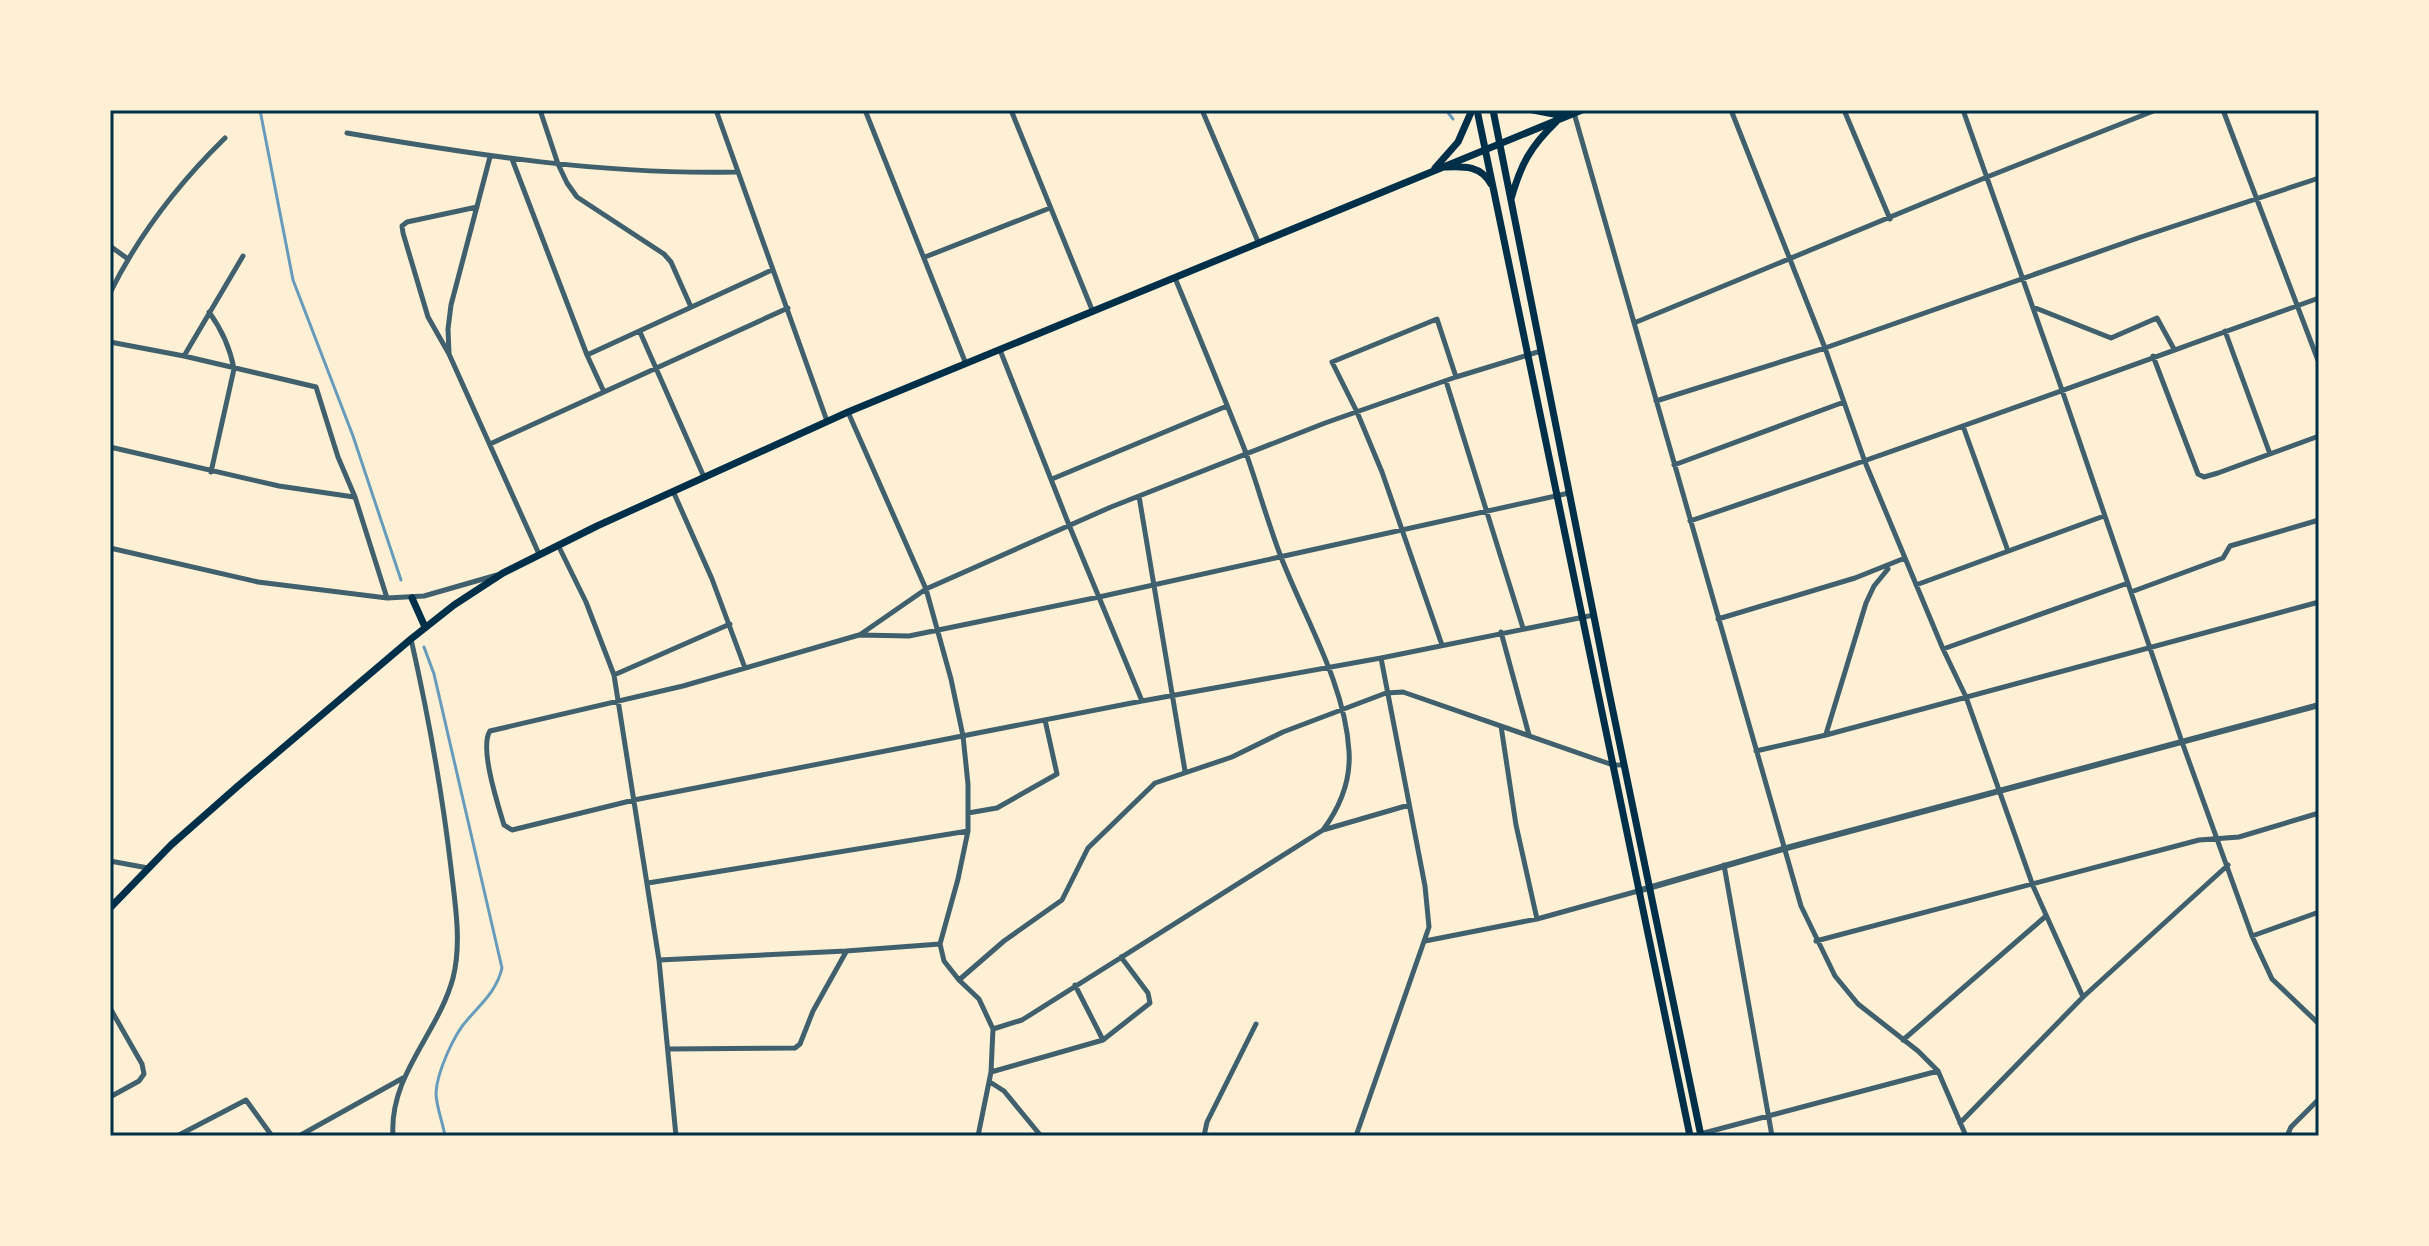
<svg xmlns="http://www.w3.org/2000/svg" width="2429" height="1246" font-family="'Archivo Narrow',sans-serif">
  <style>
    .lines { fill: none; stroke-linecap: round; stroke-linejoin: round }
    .stream { stroke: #669bbc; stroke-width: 3 }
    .minor { stroke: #3f606c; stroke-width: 5 }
    .tertiary { stroke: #3f606c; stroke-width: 6 }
    .primary { stroke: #003049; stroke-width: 7 }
    .neatline { fill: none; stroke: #003049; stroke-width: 3 }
  </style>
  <rect width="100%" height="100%" fill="#fdf0d5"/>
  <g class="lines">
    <!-- stream -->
    <path class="stream" d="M260 110 293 280 353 436 401 580
      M1446 110 1453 119
      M424 647 434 674 502 968C497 990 482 1003 468 1019 454 1034 437 1072 436 1093 436 1106 443 1123 445 1136"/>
    <!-- minor -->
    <path class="minor" d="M540 110 558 164 567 183 577 197 664 254 671 262 691 307
      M716 110 827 421
      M865 110 966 364
      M1011 110 1093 312
      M1202 110 1259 244
      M1731 110 1825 348 1865 462 1943 649 1966 697 2033 886 2083 997
      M1844 110 1890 219
      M1963 110 2062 390 2182 742 2252 936 2272 979 2319 1024
      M2223 110 2319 363
      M110 112 112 110
      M1574 113 1801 906 1835 976 1858 1004 1918 1051 1938 1071 1966 1136
      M347 133C476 155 605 175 736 172
      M512 159 587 355
      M477 207 407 222 402 226 403 233 428 317 449 354 539 554
      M110 246 128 259
      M925 257 1050 208
      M1175 278C1199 336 1223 394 1246 453 1258 487 1268 523 1281 557 1305 619 1345 684 1349 751 1351 781 1340 807 1323 830
      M110 293C139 234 178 184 225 138
      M2033 307 2111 338 2157 318 2174 349
      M209 312C222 330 230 347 234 369L211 472
      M1634 323 1987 177 2156 110
      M2225 331 2270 454
      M640 332 704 477
      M110 342 184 356 316 387 338 457 355 497 387 598
      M1000 350 1069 525 1142 701
      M449 353 448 329 451 305 490 157
      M184 356 243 256
      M2153 356 2198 474 2204 477 2218 473 2319 436
      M1446 381 1523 628
      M604 392 587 355 772 270
      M1656 401 1825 348 2138 238 2319 178
      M848 412 926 589 951 679 963 736 968 784V831L958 879 940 944 944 961 959 980 979 999 993 1029 991 1072 978 1136
      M1963 426 2008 551
      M490 444 788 308
      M110 447 279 486 354 497
      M1674 465 1844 402
      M1052 479 1227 406
      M673 491 712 579 745 668
      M1569 493 1099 597 909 636 859 635 683 686 490 731C479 747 498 805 504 825L512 830 634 800 1142 701 1381 658 1594 615
      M1139 496 1185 771
      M1690 521C1901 450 2110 373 2319 298
      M558 545 586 602 614 675 659 960 676 1136
      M110 548 258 582 387 598 424 596 497 575
      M1916 585 2104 516
      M2131 592 2223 558 2230 546 2319 520
      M1718 619 1855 578 1905 558
      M1501 632 1529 735
      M861 634 926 589 1111 507 1325 423 1456 377 1541 351
      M1442 645 1382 472 1357 412 1332 362 1437 319 1456 377
      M1943 649 2128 583
      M614 675 730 624
      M1501 726 1516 825 1537 919
      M1826 734 1866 603 1874 586 1888 569
      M1756 751 1826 735 2319 602
      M968 813 997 808 1057 774 1045 720
      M110 861 148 868
      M1724 865 1772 1136
      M648 883 968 831
      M2252 936 2319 912
      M1425 941 1537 919 1638 891
      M1816 941 2199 840 2239 837 2319 813
      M659 960 846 951 940 944
      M959 980 1004 941 1062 900 1088 848 1155 783 1232 757 1283 732 1386 693 1403 692 1613 765H1624
      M1075 985 1103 1040
      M110 1008 142 1064 144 1074 139 1081 110 1097
      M993 1029 1022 1020 1323 830 1409 805
      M1903 1040 2046 916
      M668 1049 795 1048 800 1044 813 1011 846 952
      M991 1072 1103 1040 1150 1003 1148 993 1121 957
      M990 1082 1004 1091 1041 1136
      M1960 1123 2083 997 2228 865
      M1700 1134 1938 1071
      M177 1136 246 1100 272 1136
      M299 1136 403 1078
      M393 1136C389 1075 438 1034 453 978 462 943 455 903 451 868 442 791 428 714 411 639
      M1204 1136 1207 1122 1256 1024
      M1356 1136 1429 927 1425 886 1381 658
      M2287 1136 2291 1127 2319 1099"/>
    <!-- tertiary -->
    <path class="tertiary" d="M1638 891 1783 849 2319 705"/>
    <!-- primary -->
    <path class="primary" d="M1477 110 1690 1136
      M1493 110 1609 692 1701 1136
      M1533 110 1564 116
      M1446 167C1465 166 1481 166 1491 184
      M1435 168 1458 142 1472 110
      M1511 199C1521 164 1530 147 1556 122
      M412 598 425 627
      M110 908 171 845 238 786 411 639 454 605 503 573 597 526 848 412 1582 110"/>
  </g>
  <!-- border -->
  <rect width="2429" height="1246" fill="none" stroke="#fdf0d5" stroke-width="224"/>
  <rect x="112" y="112" width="2205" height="1022" class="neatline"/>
</svg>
